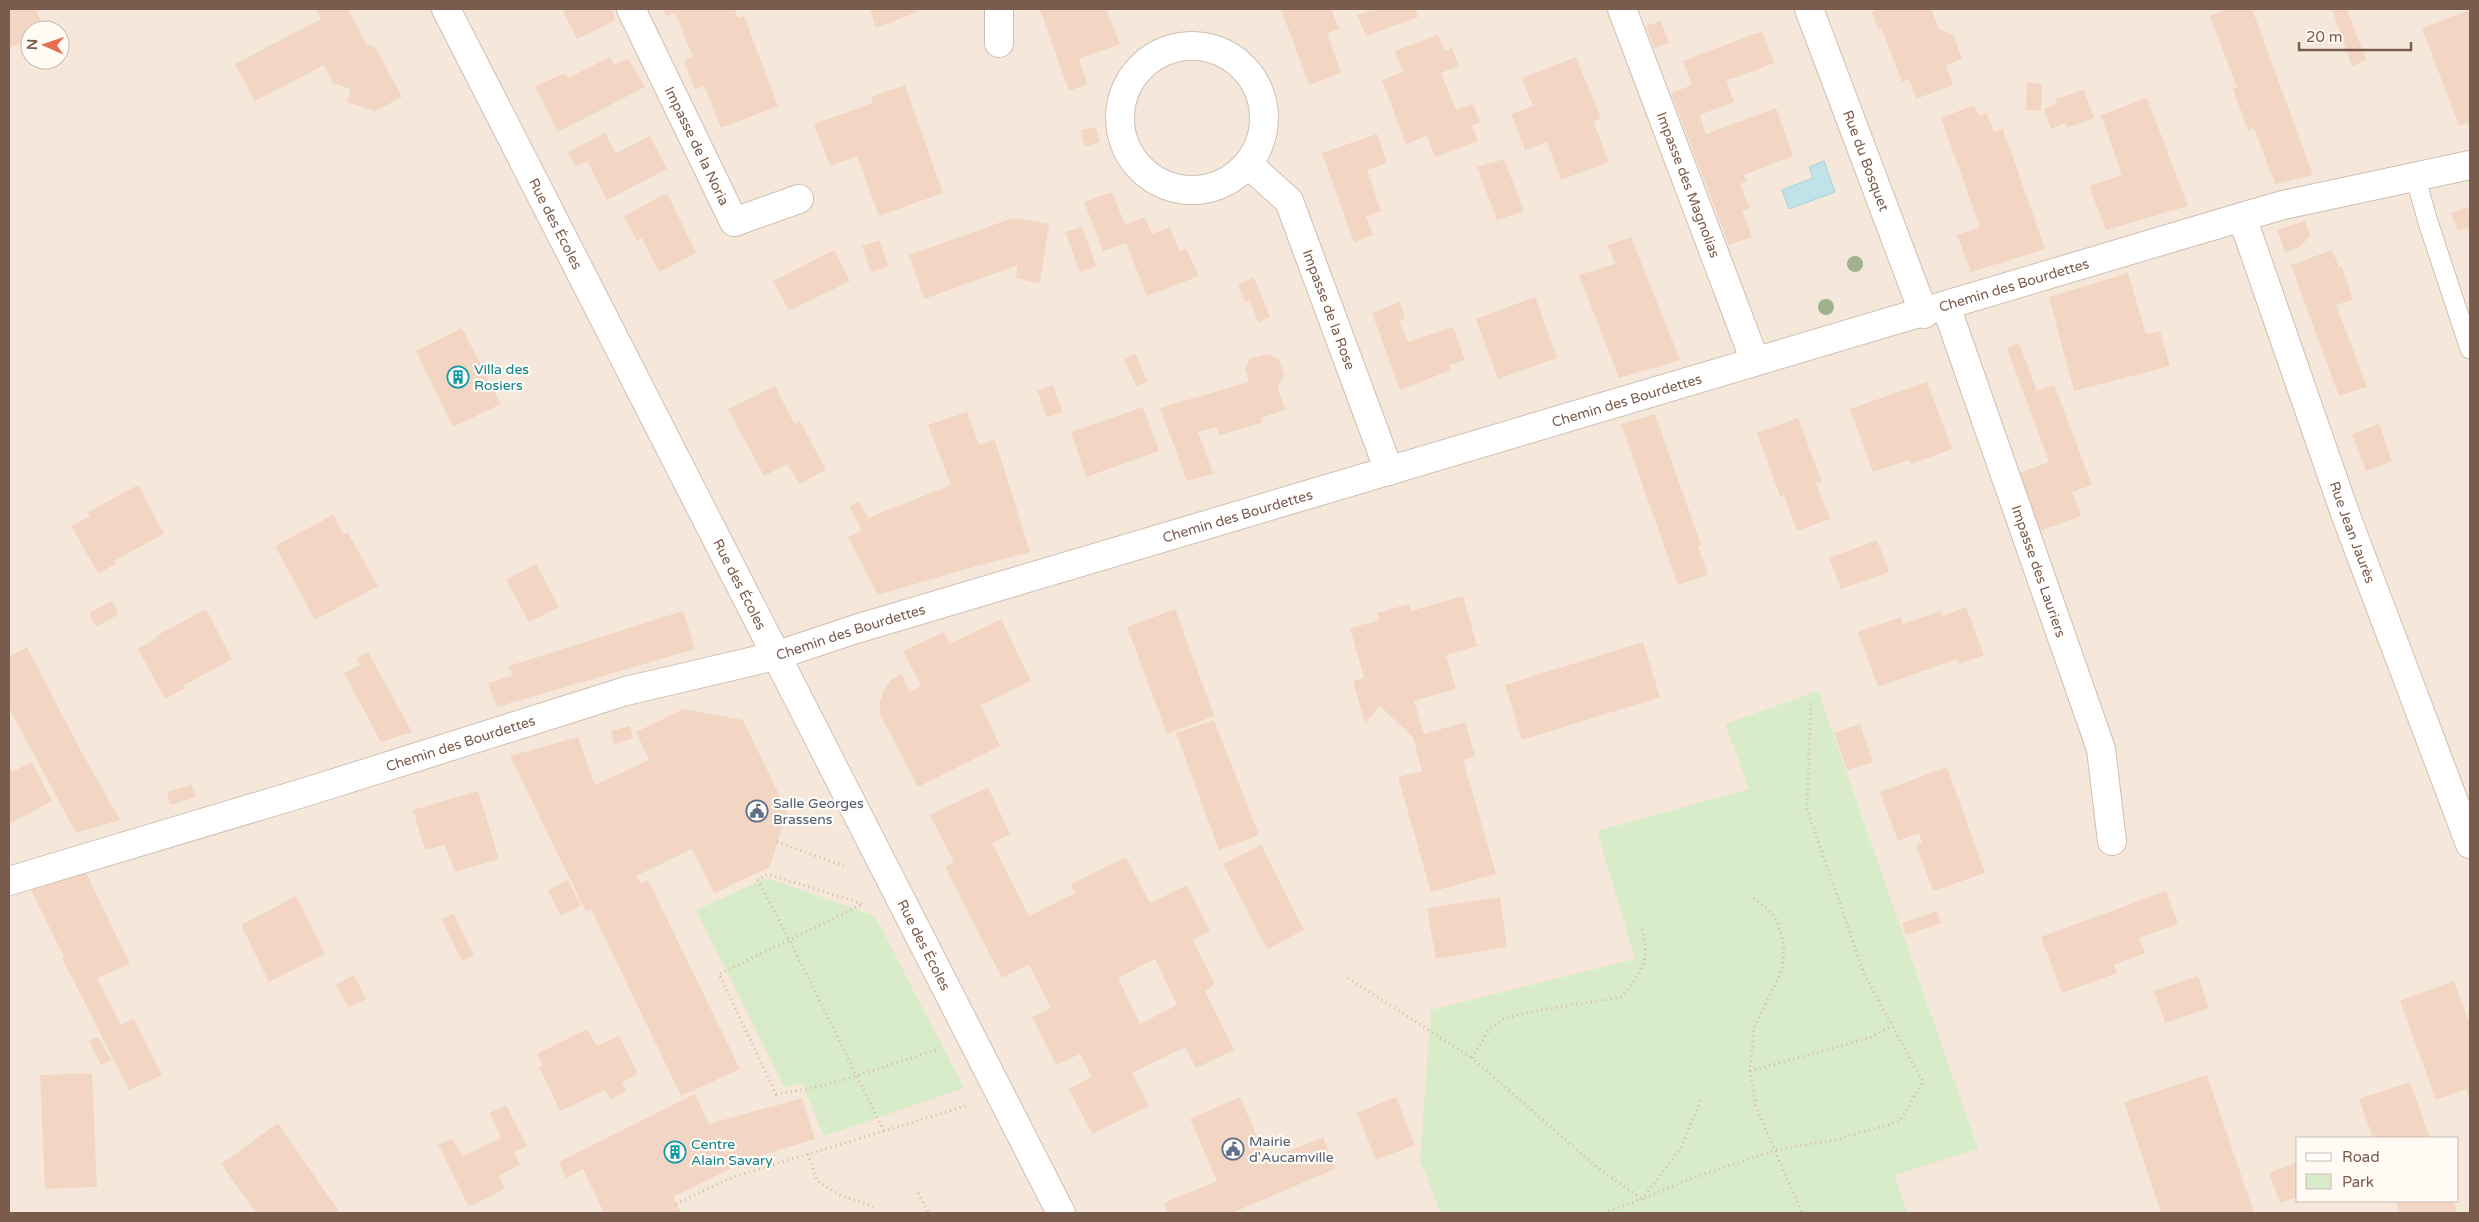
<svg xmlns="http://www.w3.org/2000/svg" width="2479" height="1222" font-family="'Varela Round',sans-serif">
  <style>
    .residential { fill: #f5e8da; fill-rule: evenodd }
    .green { fill: #d8ecc9 }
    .water { fill: #bfe3e8; stroke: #a5d3da }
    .building { fill: #f3d5c3; fill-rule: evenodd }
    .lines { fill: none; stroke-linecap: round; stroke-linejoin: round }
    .service-casing { stroke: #d1beb0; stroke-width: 21 }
    .minor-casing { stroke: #d1beb0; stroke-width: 30 }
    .path { stroke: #d9b8a5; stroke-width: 3; stroke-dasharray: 1 4; stroke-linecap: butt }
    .service { stroke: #fff; stroke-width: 19 }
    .minor { stroke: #fff; stroke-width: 28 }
    .tree { fill: #a0b28e }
    .labels { text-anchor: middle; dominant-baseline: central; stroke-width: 4.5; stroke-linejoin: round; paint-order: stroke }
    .street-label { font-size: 14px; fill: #7a5c4d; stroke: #fffaf3 }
    .culture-label { font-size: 14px; fill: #0d838f; stroke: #fffaf3; text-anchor: start }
    .service-label { font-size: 14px; fill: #4e5e75; stroke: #fffaf3; text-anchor: start }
  </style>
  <rect width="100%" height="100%" fill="#fdf6ec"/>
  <!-- residential -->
  <path class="residential" d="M9 9H2470V1213H9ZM30 30H60V60H30ZM2298 1138H2458V1201H2298Z"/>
  <!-- green -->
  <path class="green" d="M1818 691 1978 1149 1894 1175 1907 1213H1441L1420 1160 1431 1010 1635 959 1597 831 1749 789 1725 724Z
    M767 878 875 916 964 1088 824 1136 802 1083 785 1088 696 910Z"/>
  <!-- water -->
  <path class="water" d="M1824 161 1835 192 1789 209 1782 190 1813 178 1809 167Z"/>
  <!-- building -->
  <path class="building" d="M9 9H36L44 30H30V39L9 48Z
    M316 9H348L366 44 376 48 402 97 375 111 347 102 351 89 333 83 324 65 255 101 235 64 321 19Z
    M562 9H611L616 20 577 39Z
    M663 9H734L738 18 744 16 778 106 721 128 704 85 695 89 684 61 693 57 675 13 666 16Z
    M870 9H916L917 12 876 28Z
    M1040 9H1106L1120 44 1079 59 1087 84 1069 91Z
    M1281 9H1331L1339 29 1327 33 1341 73 1309 85Z
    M1376 9H1415L1418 17 1366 36 1357 15Z
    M1880 9H1931L1939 29 1954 36 1962 59 1946 65 1953 85 1916 99 1909 79 1902 82 1881 27 1878 29 1872 12Z
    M2229 9H2252L2313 175 2275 184 2254 128 2248 130 2233 89 2237 87 2210 16Z
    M2332 9H2347L2366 60 2352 66Z
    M2470 10V122L2459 126 2422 28Z
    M1661 21 1669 43 1654 48 1646 26Z
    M1762 31 1774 63 1726 81 1734 102 1700 115 1706 134 1776 108 1793 156 1744 175 1747 181 1740 184 1750 208 1742 210 1752 237 1729 245 1671 93 1692 85 1683 61Z
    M1438 35 1445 51 1452 48 1459 66 1441 73 1456 110 1473 104 1480 122 1472 125 1478 141 1435 157 1427 136 1406 144 1382 80 1403 72 1395 51Z
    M610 57 614 65 628 59 645 87 558 132 535 86 565 73 568 78Z
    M1576 57 1601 119 1593 121 1609 162 1561 180 1547 142 1525 150 1511 114 1533 106 1522 78Z
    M2027 82 2042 84 2041 111 2026 110Z
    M905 85 943 193 879 216 857 156 830 166 814 124 873 103 871 97Z
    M2084 90 2094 118 2067 128 2065 123 2051 129 2044 109 2057 103 2056 99Z
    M2147 98 2188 206 2106 230 2089 186 2122 175 2101 115Z
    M1974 105 1979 116 1987 113 1994 132 2003 129 2045 249 1971 272 1957 235 1980 227 1941 118Z
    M1096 127 1100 142 1085 147 1081 130Z
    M605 133 616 153 650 136 667 169 607 200 587 161 576 167 568 152Z
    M1377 134 1387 163 1367 170 1381 211 1366 216 1373 235 1354 242 1322 153Z
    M1504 159 1524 211 1497 220 1477 167Z
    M1112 192 1125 225 1145 217 1152 234 1170 227 1179 251 1186 249 1199 276 1147 296 1126 243 1103 251 1084 202Z
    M667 193 696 253 659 272 642 238 637 241 624 216Z
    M2468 207 2470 227 2458 231 2451 213Z
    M1013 218 1049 224 1040 283 1015 278 1018 265 924 299 909 255Z
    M2305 221 2310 236 2300 247 2285 252 2277 230Z
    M1082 227 1096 266 1080 272 1065 232Z
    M1631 237 1680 360 1619 378 1579 275 1615 264 1608 245Z
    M879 240 888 266 871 272 862 246Z
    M834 250 850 281 789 311 773 281Z
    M2332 250 2339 267H2342L2353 300 2336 305 2367 387 2339 396 2291 265Z
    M2128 273 2146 334 2160 331 2170 366 2074 391 2049 297Z
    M1254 278 1270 317 1258 322 1250 300 1245 302 1238 284Z
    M1535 297 1557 358 1498 379 1476 319Z
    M1400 302 1405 319 1399 321 1408 342 1453 327 1465 360 1449 365 1451 370 1400 390 1372 313Z
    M462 328 501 404 453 427 416 351Z
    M2019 343 2037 391 2054 385 2092 485 2072 492 2081 516 2037 532 2016 474 2049 462 2007 348Z
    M1136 354 1147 382 1136 386 1124 358Z
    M1267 354 1279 359 1284 375 1278 387 1285 410 1261 418 1262 423 1219 435 1217 427 1198 432 1213 474 1187 481 1160 408 1249 382 1245 369 1250 359Z
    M1927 382 1952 449 1911 464 1909 460 1873 472 1850 409Z
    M1053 385 1063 412 1047 417 1037 391Z
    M775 386 795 425 800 421 826 470 799 484 788 464 764 476 728 409Z
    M1143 407 1159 451 1086 477 1071 432Z
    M967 412 979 445 995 440 1030 552 955 572 878 595 848 537 862 530 849 507 859 501 868 518 951 485 928 425Z
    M1655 414 1701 545 1698 546 1708 575 1678 585 1621 424Z
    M1798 418 1822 482 1816 483 1830 519 1797 531 1784 495 1780 496 1757 433Z
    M2379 424 2392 461 2366 471 2352 434Z
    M138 485 164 534 114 561 116 564 98 573 71 526 90 516 88 512Z
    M333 515 344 534 348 533 378 586 315 620 275 546Z
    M1877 540 1889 572 1841 589 1829 558Z
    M536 564 559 607 529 622 506 580Z
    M1463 596 1477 646 1446 655 1456 689 1414 701 1424 734 1465 722 1475 756 1463 760 1496 874 1431 892 1398 777 1422 771 1413 737 1380 706 1365 723 1353 681 1364 678 1350 628 1380 620 1377 613 1409 604 1411 611Z
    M112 601 119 614 96 627 89 613Z
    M1966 607 1984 655 1959 664 1956 659 1878 687 1858 632 1901 617 1903 624 1941 611 1942 616Z
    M206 609 232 659 183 686 185 688 165 699 138 649 157 638 156 636Z
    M1175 609 1214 716 1167 734 1127 627Z
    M683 611 695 649 497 707 488 683 512 676 509 666Z
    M1001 619 1031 681 981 705 1000 746 918 787 880 714V702L884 689 891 680 901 673 910 692 921 686 903 651 944 632 950 644Z
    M1643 642 1660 697 1522 740 1505 685Z
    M27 647 82 753 120 820 76 833 9 708V657Z
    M368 652 412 732 381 742 344 673 360 665 357 658Z
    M684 709 743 720 787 811 770 867 714 893 692 849 636 876 641 883 648 880 740 1069 681 1096 591 909 586 912 510 756 578 737 595 785 649 760 636 732Z
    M1214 720 1259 835 1219 850 1176 733Z
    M1860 724 1873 762 1847 770 1834 733Z
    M630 726 633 738 614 744 611 731Z
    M32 762 52 801 9 824V767L12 772Z
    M1947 767 1985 873 1933 891 1916 845 1922 842 1919 833 1898 841 1880 792Z
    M192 785 196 797 170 805 167 792Z
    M988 787 1010 834 992 843 1029 916 1075 893 1071 884 1126 857 1150 903 1187 885 1210 931 1193 940 1215 985 1205 991 1234 1050 1196 1068 1185 1047 1132 1073 1149 1106 1092 1134 1069 1089 1092 1077 1080 1054 1056 1065 1032 1017 1051 1008 1029 964 1002 978 945 867 954 862 930 815ZM1155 959 1177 1005 1140 1024 1118 978Z
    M478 791 499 859 455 872 445 845 425 850 413 810Z
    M1261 845 1304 930 1267 949 1223 864Z
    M85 871 130 964 97 978 121 1025 134 1019 162 1075 129 1090 62 958 64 957 30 888Z
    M568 880 581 906 561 916 548 890Z
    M2166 891 2178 924 2139 938 2145 953 2114 965 2117 973 2062 993 2041 937Z
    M296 896 325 954 269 982 241 925Z
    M1500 897 1507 947 1436 959 1427 908Z
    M1937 911 1941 923 1906 935 1902 923Z
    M453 913 474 955 462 961 442 920Z
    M354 975 366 999 348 1008 336 985Z
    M2198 976 2209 1008 2165 1023 2154 991Z
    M2454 981 2470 1025V1099L2466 1089 2436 1100 2400 1001Z
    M587 1029 597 1046 619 1036 638 1074 622 1082 626 1091 610 1099 605 1090 560 1111 539 1067 543 1066 537 1054Z
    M98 1037 111 1060 101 1065 89 1041Z
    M92 1073 97 1187 45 1189 40 1075Z
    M2207 1075 2254 1213H2161L2124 1102Z
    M2410 1082 2430 1138H2373L2359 1099Z
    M695 1094 709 1124 802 1098 815 1139 729 1165 730 1169 673 1197 681 1213H604L583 1169 566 1178 559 1162Z
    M1240 1097 1267 1160 1323 1137 1335 1169 1232 1213H1168L1164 1203 1217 1181 1190 1119Z
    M1396 1097 1415 1145 1376 1160 1357 1113Z
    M506 1105 527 1146 514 1152 520 1164 499 1176 505 1189 469 1207 438 1144 452 1139 463 1156 501 1138 490 1113Z
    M278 1123 315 1177 340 1213H256L221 1164Z
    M2298 1162V1197L2280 1203 2269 1173Z
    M2396 1201H2453L2457 1213H2400Z"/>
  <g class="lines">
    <!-- service casing -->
    <g class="service-casing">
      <path id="service" d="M2415 176 2428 222 2470 349"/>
    </g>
    <!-- minor casing -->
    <g class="minor-casing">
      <g id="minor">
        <path id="s1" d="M446 9 1061 1213"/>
        <path id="s2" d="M631 9 734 222 799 199"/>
        <path d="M999 9V43"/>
        <path id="s3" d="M1622 9 1755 361"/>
        <path id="s4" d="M1809 9 1924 314"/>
        <circle cx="1192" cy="118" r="72"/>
        <path id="s5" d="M1248 164 1289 201 1389 471"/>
        <path id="s6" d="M2242 217 2346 516 2470 844"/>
        <path id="s7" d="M1946 306 2101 749 2112 841"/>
        <path id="s8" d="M9 881 306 792 626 691 775 656 856 629C1318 492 1780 355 2242 217L2283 205 2470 165"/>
      </g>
    </g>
    <!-- path -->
    <path class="path" d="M777 842 844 866
      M1754 898 1768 909 1777 921 1784 945 1782 970 1754 1028 1750 1071 1756 1107 1802 1213
      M1642 929C1651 960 1641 974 1621 997L1529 1012 1503 1019 1489 1030 1472 1058 1599 1169 1642 1199 1692 1178 1776 1150 1838 1139 1900 1121 1923 1082 1865 976 1807 809 1811 701
      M1348 978 1472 1058
      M1750 1071 1872 1037 1891 1026
      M884 1131C842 1047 802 963 758 880L768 874 863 904 719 974 776 1094C832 1087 885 1066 939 1049
      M808 1154 817 1181 840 1195 877 1208
      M918 1193 929 1213
      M676 1204 733 1177 969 1105
      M1604 1213 1642 1199 1681 1148 1701 1099"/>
    <!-- service -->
    <use href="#service" class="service"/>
    <!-- minor -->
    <use href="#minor" class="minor"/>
  </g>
  <!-- trees -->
  <g class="tree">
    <circle cx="1855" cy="264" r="8"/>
    <circle cx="1826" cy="307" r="8"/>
  </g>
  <!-- icons -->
  <defs>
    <g id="building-ring" transform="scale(1.125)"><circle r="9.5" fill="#fffaf3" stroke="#0f9aa8" stroke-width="1.5"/><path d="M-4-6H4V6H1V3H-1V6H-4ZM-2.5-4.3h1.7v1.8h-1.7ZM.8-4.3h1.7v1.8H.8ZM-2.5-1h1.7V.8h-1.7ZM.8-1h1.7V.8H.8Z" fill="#0f9aa8"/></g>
    <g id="civic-ring" transform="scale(1.125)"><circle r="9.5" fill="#fffaf3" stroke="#5c6f8a" stroke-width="1.5"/><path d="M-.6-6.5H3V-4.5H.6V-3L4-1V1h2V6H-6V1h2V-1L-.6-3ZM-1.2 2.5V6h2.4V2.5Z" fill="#5c6f8a"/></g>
  </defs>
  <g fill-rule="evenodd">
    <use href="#building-ring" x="458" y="377"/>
    <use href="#civic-ring" x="757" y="811"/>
    <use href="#civic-ring" x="1233" y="1149"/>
    <use href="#building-ring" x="675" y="1152"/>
  </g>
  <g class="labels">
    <!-- street labels -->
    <g class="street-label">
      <text stroke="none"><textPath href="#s2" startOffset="152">Impasse de la Noria</textPath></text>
      <text stroke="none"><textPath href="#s4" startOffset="162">Rue du Bosquet</textPath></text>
      <text stroke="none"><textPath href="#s3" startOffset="188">Impasse des Magnolias</textPath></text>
      <text stroke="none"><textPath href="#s1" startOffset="241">Rue des Écoles</textPath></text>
      <text stroke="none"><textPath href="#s8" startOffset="2092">Chemin des Bourdettes</textPath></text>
      <text stroke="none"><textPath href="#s5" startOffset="171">Impasse de la Rose</textPath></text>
      <text stroke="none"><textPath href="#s8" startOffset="1688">Chemin des Bourdettes</textPath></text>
      <text stroke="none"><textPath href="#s8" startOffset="1282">Chemin des Bourdettes</textPath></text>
      <text stroke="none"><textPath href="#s6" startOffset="334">Rue Jean Jaurès</textPath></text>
      <text stroke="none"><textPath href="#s7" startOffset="281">Impasse des Lauriers</textPath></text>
      <text stroke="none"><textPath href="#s1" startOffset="646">Rue des Écoles</textPath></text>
      <text stroke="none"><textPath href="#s8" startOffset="878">Chemin des Bourdettes</textPath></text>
      <text stroke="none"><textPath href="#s8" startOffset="472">Chemin des Bourdettes</textPath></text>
      <text stroke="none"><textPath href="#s1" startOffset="1051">Rue des Écoles</textPath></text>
    </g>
    <!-- culture labels -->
    <g class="culture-label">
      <text x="474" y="369">Villa des<tspan x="474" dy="16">Rosiers</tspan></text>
      <text x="691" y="1144">Centre<tspan x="691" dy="16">Alain Savary</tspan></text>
    </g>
    <!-- service labels -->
    <g class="service-label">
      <text x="773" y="803">Salle Georges<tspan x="773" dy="16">Brassens</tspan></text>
      <text x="1249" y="1141">Mairie<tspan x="1249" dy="16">d'Aucamville</tspan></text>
    </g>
  </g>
  <!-- border -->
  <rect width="2479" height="1222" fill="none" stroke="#7a5c4d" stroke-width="20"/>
  <!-- legend -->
  <rect x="2296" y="1137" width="162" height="65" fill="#fffaf3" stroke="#cabbb1"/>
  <rect x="2306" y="1153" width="25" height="8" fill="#ffffff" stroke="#cabbb1"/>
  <text x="2342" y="1162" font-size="15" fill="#7a5c4d">Road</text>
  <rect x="2306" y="1174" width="25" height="15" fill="#d8ecc9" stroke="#cabbb1"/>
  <text x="2342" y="1187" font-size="15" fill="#7a5c4d">Park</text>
  <!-- north arrow -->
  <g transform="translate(45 45) rotate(272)"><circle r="24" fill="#fffaf3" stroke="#cabbb1"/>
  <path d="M0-4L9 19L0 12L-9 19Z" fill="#e76f51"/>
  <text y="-8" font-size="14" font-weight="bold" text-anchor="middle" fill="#7a5c4d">N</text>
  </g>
  <!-- scale -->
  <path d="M2299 42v8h112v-8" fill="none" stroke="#7a5c4d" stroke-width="2.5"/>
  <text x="2306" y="42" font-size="15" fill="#7a5c4d" stroke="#fffaf3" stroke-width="4" paint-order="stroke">20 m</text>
</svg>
